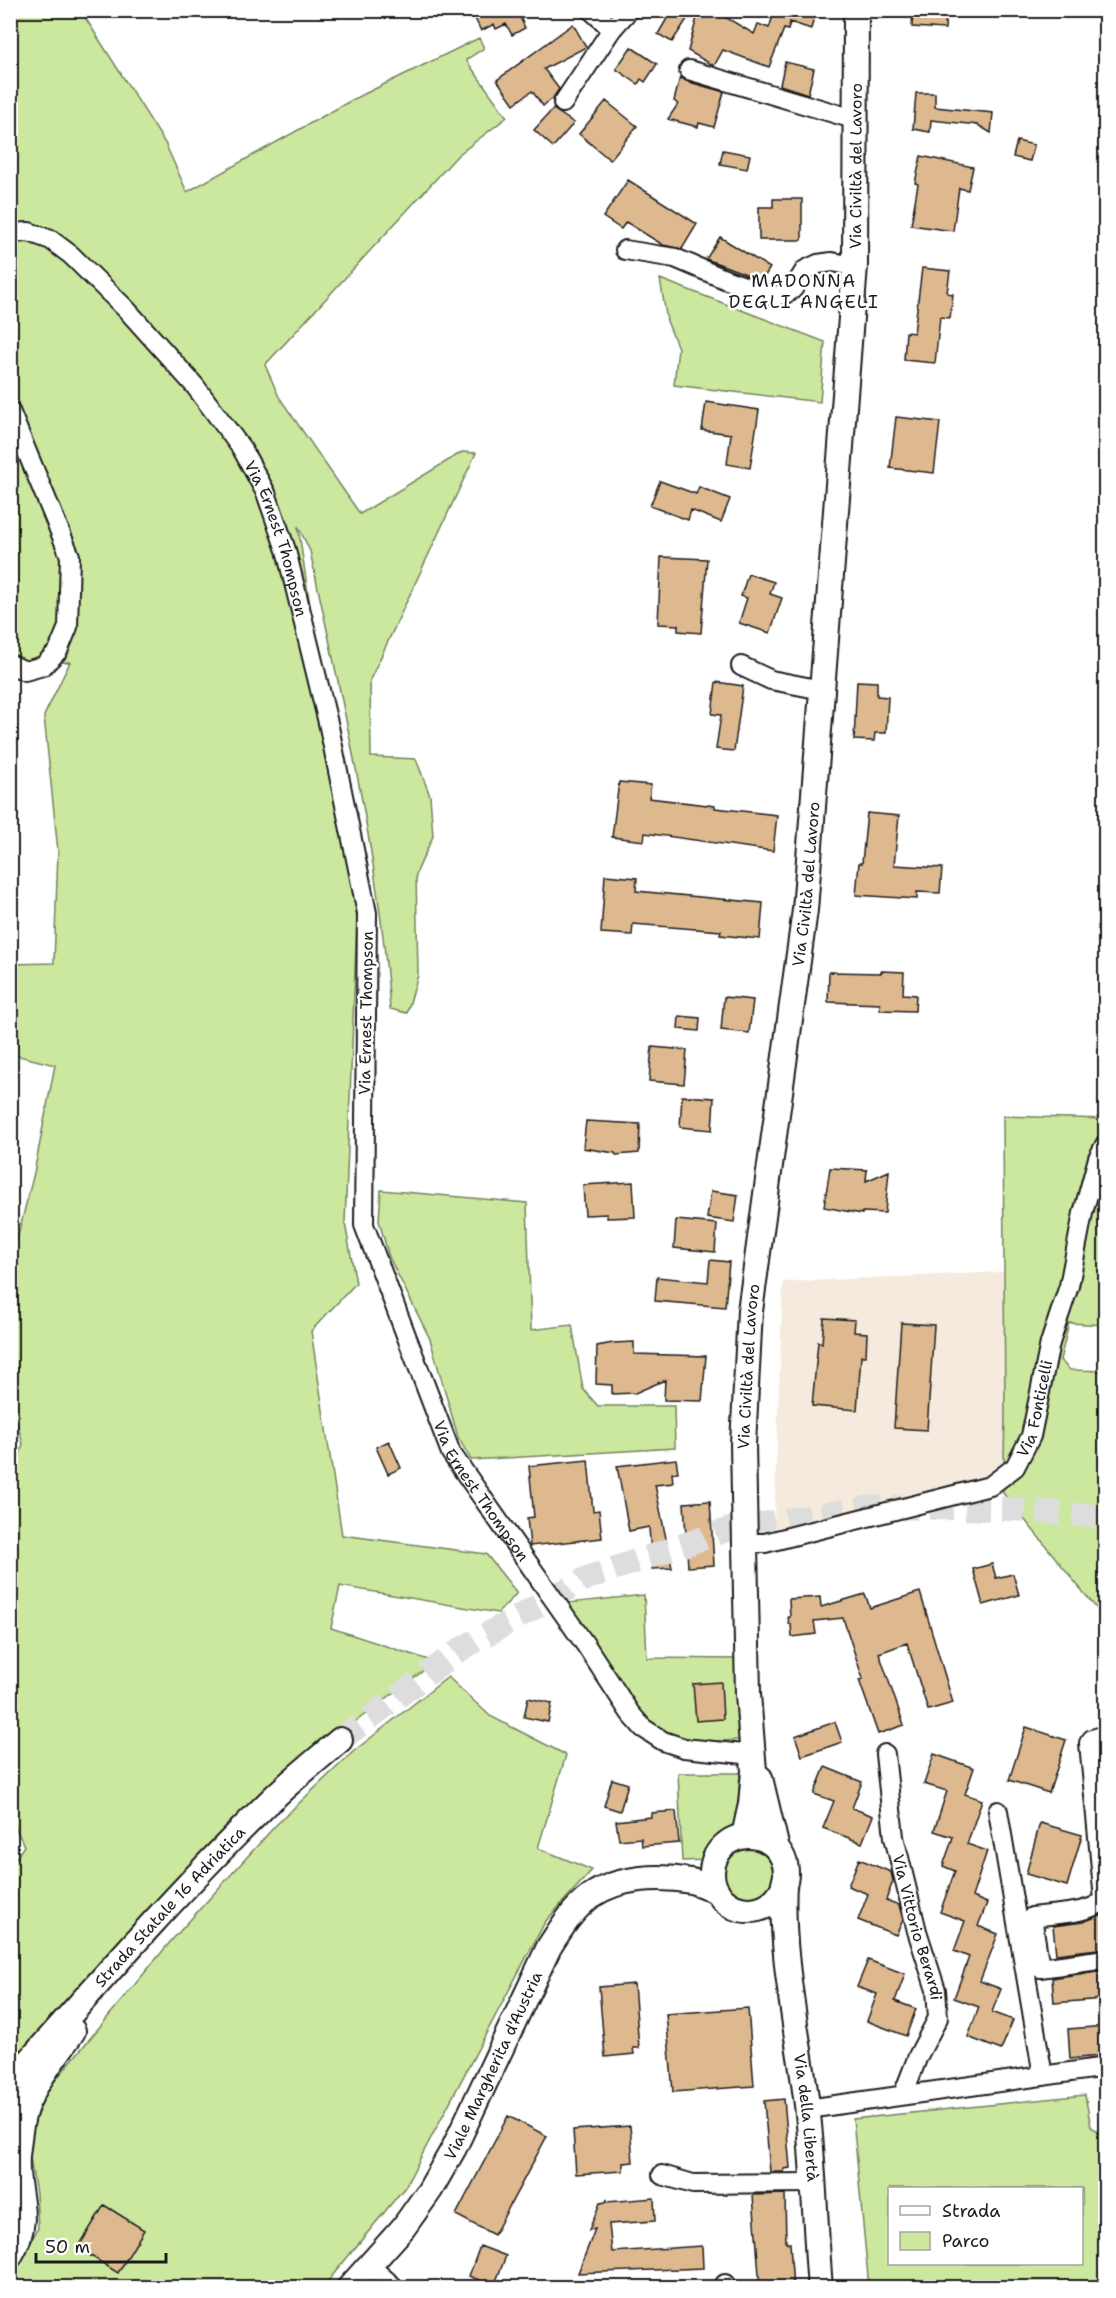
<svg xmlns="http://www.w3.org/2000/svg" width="1116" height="2298" font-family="'Shantell Sans',sans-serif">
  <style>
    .built { fill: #f5eadd }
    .green { fill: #cce89f; stroke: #74825e; stroke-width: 1.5; fill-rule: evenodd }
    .building { fill: #deb98f; stroke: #1c1c1c; stroke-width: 1.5 }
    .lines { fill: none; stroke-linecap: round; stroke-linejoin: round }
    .major-tunnel { stroke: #ddd; stroke-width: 24; stroke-dasharray: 24 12; stroke-linecap: butt }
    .minor-casing { stroke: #1c1c1c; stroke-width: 22 }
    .major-casing { stroke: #1c1c1c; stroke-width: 28 }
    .minor { stroke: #fff; stroke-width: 18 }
    .major { stroke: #fff; stroke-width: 24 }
    .labels { text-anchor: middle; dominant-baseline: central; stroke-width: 5; stroke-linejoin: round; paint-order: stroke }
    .street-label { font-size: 16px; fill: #1c1c1c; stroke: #fff }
    .neighbourhood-label { font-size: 18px; letter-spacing: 1.5px; fill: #1c1c1c; stroke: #fff }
  </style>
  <rect width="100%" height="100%" fill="#fff"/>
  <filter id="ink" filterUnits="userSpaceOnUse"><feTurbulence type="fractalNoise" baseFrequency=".0167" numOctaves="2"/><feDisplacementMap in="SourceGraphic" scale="12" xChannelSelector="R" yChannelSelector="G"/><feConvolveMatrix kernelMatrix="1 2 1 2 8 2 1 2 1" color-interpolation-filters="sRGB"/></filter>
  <g filter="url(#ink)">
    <!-- built -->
    <path class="built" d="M1004 1272 1005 1417 1003 1493 773 1550 783 1282Z"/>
    <!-- green -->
    <path class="green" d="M11 11H81L165 143 187 192 352 100 479 38 484 48 466 60 507 117 458 155 265 365 279 397 360 514 462 452 476 453 370 680 371 757 416 759 430 796 433 836 416 874 418 975 407 1013 390 1009C379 854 342 702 310 551L298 526 357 918 345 1223 356 1283 311 1331 342 1535 486 1554 517 1593 498 1613 340 1586 331 1628 435 1662 347 1728 223 1833 11 2066V1865L24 1846 11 1817 10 1456 18 1459 23 1444 11 1402V1263L34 1173 55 1065 11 1054V964L54 963 58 851 44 716 70 662 24 663 11 653Z
      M660 279 825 342 820 402 674 385 678 348 667 321Z
      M1003 1116 1105 1119V1325L1069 1323 1060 1360 1070 1370 1105 1371V1619L1003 1493 1005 1417Z
      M381 1190 527 1203 531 1330 572 1325 583 1389 598 1406H674L675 1448 471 1460 458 1437 430 1339 389 1257 379 1221Z
      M644 1595 647 1658 738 1659 739 1740C720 1741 691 1744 673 1738 660 1733 650 1721 640 1712L568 1603Z
      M448 1677 490 1716 566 1755 538 1848 592 1870 545 1922 405 2187 323 2287 11 2288 10 2281 38 2228 36 2194 29 2151 34 2122 48 2089 171 1941 276 1825 354 1751Z
      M678 1773H740L737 1821 706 1860 682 1861Z
      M724 1873a25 25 0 1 1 50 0a25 25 0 1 1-50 0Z
      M1085 2095 1091 2127 1105 2135V2287H869L853 2119ZM1082 2188V2264H890V2188Z"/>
    <!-- building -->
    <path class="building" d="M471 10H532L520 17 525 28 512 35 506 24 496 29 494 24 481 31Z
      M672 10H693L672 42 658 34Z
      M699 10H729L725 17 754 34 758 24 769 28 773 16 765 13V10H816L811 29 790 22 788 30 784 29 769 67 723 50 714 66 688 51Z
      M913 10H946L945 29 912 27Z
      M573 24 586 47 544 69 559 89 553 98 543 106 532 91 514 104 497 80Z
      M631 47 657 64 645 82 641 79 638 84 616 69Z
      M785 62 814 69 808 94 780 85Z
      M680 77 686 81 724 92 714 127 699 123 698 127 668 119 678 104 674 101Z
      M916 93H935V107L993 113 991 133 978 125 931 120 930 132 913 129Z
      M606 101 637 126 610 160 579 134Z
      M553 109 574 123 553 147 534 130Z
      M1017 141 1034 145 1030 161 1013 157Z
      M723 150 750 155 747 169 720 164Z
      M921 156 973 167 968 190 959 188 953 231 911 225 918 184 915 183Z
      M628 180 697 224 682 249 663 245 626 222 621 229 603 217Z
      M773 199H802V240H759V207H773Z
      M720 237 770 268 762 280 706 259Z
      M922 268 950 271 947 293 953 294 950 318 940 317 935 363 904 360 906 332 914 333Z
      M706 402 759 410 750 468 727 464 731 434 702 430Z
      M896 417 940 422 934 473 890 468Z
      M660 481 696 494 699 487 730 499 721 522 691 510 688 520 650 506Z
      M661 557 707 559 701 633 678 631V625L658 624Z
      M748 574 774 582 770 594 782 598 770 633 739 623 747 598 741 596Z
      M857 681 877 682V696L888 697 886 733H875L874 741 854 740Z
      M716 682 743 686 734 751 716 749 721 715 712 714Z
      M619 782 651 785 649 798 715 806V808L777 815 773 851 645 833 644 841 612 837Z
      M867 813 899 816 894 865 942 868 940 893 917 892V899L856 895 859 863H862Z
      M605 875 637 878 636 891 763 903 760 939 720 935 721 931 633 924 632 935 601 933Z
      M881 971 904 972 903 994 916 995 915 1011 880 1010V1004L828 1002 829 972 881 973Z
      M724 997 753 1000 749 1033 721 1030Z
      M679 1016 700 1018 699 1031 678 1029Z
      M652 1047 687 1050 684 1084 649 1081Z
      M682 1096 714 1098 712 1130 680 1127Z
      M586 1121 640 1124 639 1153 616 1155 615 1153 583 1148Z
      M830 1168 867 1170 866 1181 889 1171 885 1213 862 1212V1214L824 1207Z
      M633 1182 635 1217 607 1218V1214L585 1215 583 1185Z
      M711 1191 738 1195 734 1222 707 1218Z
      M676 1220 717 1224 715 1252 674 1248Z
      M710 1260 729 1262 725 1307 655 1301 657 1277 708 1282Z
      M824 1318 855 1320 854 1332 867 1333 866 1356H861L857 1410 812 1406 818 1342 822 1343Z
      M901 1323 934 1325 927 1430 894 1428Z
      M634 1342V1354L706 1356 702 1401 664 1400 665 1380 635 1393 612 1394V1385L596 1384 597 1346 613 1343Z
      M389 1441 401 1468 388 1474 376 1447Z
      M676 1459 678 1472 672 1473 673 1483 655 1485 672 1568 652 1569 649 1527 629 1531 617 1466Z
      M588 1460 593 1511 599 1510 602 1538 530 1546 527 1518 534 1517 529 1466Z
      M710 1501 714 1565 688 1567 684 1503Z
      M992 1564 996 1578 1013 1574 1019 1595 983 1605 973 1569Z
      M920 1592 953 1703 928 1710 907 1643 879 1653 904 1725 878 1734 859 1680 863 1679 843 1618 814 1621 816 1634 792 1637 791 1624H789L788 1617H790L789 1599 820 1597 821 1607 865 1594 870 1608Z
      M721 1682 723 1719 696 1721 693 1684Z
      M528 1698 552 1703 548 1722 524 1717Z
      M835 1722 842 1742 802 1756 795 1736Z
      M1026 1727 1066 1740 1049 1793 1009 1780Z
      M934 1754 974 1768 965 1794 982 1800 967 1844 987 1851 972 1897 987 1903 978 1926 998 1934 980 1981 1001 1989 992 2012 1013 2020 1001 2050 968 2037 979 2007 954 1998 969 1957 954 1951 965 1921 940 1912 955 1871 943 1866 953 1837 934 1831 947 1791 924 1784Z
      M825 1767 862 1782 852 1808 873 1816 862 1843 823 1828 834 1801 814 1794Z
      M612 1779 628 1784 620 1811 604 1806Z
      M676 1811 679 1843 642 1846 641 1838 619 1840 616 1821 651 1817V1813Z
      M1040 1823 1082 1835 1067 1886 1026 1874Z
      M859 1859 891 1872 893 1881 886 1900 899 1905 903 1920 896 1935 858 1920 868 1894 848 1886Z
      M1106 1913V1948L1056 1954 1053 1926 1083 1922Z
      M868 1960 905 1974 895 2001 916 2009 906 2036 867 2021 877 1994 857 1987Z
      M1106 1970V1991H1102L1103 1999 1054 2003 1052 1978Z
      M634 1984 639 2048H633L634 2054 605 2057 599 1987Z
      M748 2008 754 2086 673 2092 666 2014Z
      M1106 2026V2055L1070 2059 1068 2029Z
      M784 2099 790 2168 784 2169V2172H770L764 2101Z
      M508 2116 547 2136 494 2235 456 2215Z
      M630 2126 633 2162 623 2163V2171L576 2174 573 2130Z
      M785 2194 786 2243H790L793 2288H760L753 2195Z
      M654 2198 655 2221 609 2224 612 2252 702 2246 703 2268 578 2273 595 2229 589 2230 600 2203 606 2202 607 2199V2202Z
      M104 2205 144 2230 118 2273 78 2248Z
      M480 2246 506 2256 494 2286 469 2276Z"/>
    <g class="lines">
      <!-- major-tunnel -->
      <path class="major-tunnel" d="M340 1740 461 1649 587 1578 730 1529 872 1507 1015 1509 1106 1517"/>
      <!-- minor casing -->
      <g class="minor-casing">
        <g id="minor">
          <path d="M591 10 612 29"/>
          <path d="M689 70 857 120"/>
          <path d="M563 103 612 29 629 10"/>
          <path id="s1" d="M10 233 29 232 51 240 71 255 127 310 195 386 242 449 266 493 286 550 329 727 367 913 364 1225 451 1453 587 1647 630 1713 643 1728 663 1741 684 1748 754 1755"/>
          <path d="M625 250 675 258 727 280 773 296 785 294 793 289 805 270 818 264 832 262 855 266"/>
          <path d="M10 411 70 556 68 627 58 651 43 666 25 671 10 664"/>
          <path d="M741 666 771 680 822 690"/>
          <path id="s2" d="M745 1543H765L990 1486 1015 1467 1031 1436 1050 1343 1069 1286 1083 1213 1098 1158 1106 1143"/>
          <path d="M1106 1735 1092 1739 1089 1743 1104 1900C1090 1914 1052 1914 1032 1917L1040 1968 1106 1959"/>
          <path id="s3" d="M885 1754 894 1837 917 1931 936 1990 938 2018 918 2056 903 2095"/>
          <path d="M998 1811 1043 2076"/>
          <path d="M807 2109 1106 2067"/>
          <path d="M662 2175 693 2184 812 2183"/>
          <path d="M370 2266 395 2288"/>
          <path d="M725 2284V2288"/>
        </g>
      </g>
      <!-- major casing -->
      <g class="major-casing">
        <g id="major">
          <path d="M760 1778 777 1849"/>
          <path id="s4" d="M744 1836 751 1804 754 1771 748 1694 743 1444 750 1311 805 910 855 266 856 10"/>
          <circle cx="749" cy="1873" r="37"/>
          <path id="s5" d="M784 1883C780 1954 798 2034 807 2105 814 2165 815 2227 820 2288"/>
          <path id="s6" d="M10 2083C94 1988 177 1892 268 1803 290 1781 316 1761 340 1740"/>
          <path d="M10 2256C34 2215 14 2196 17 2156 19 2140 20 2121 26 2106 37 2079 57 2055 73 2031"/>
          <path id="s7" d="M349 2288 403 2228 430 2190 454 2148 549 1947C561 1928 573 1909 591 1896 618 1877 659 1875 691 1881 700 1883 709 1888 717 1891"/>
        </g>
      </g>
      <!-- minor -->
      <use href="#minor" class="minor"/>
      <!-- major -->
      <use href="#major" class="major"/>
    </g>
  </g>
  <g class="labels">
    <!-- street labels -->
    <g class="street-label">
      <text stroke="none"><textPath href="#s4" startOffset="1677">Via Civiltà del Lavoro</textPath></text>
      <text stroke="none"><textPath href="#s1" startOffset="423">Via Ernest Thompson</textPath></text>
      <text stroke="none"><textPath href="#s4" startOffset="957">Via Civiltà del Lavoro</textPath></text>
      <text transform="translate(366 1013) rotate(-89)">Via Ernest Thompson</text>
      <text stroke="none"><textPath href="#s4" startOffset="471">Via Civiltà del Lavoro</textPath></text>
      <text stroke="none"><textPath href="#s2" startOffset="346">Via Fonticelli</textPath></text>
      <text stroke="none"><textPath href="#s1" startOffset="1413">Via Ernest Thompson</textPath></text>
      <text stroke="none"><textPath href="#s6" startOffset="238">Strada Statale 16 Adriatica</textPath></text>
      <text stroke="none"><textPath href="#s3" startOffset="177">Via Vittorio Berardi</textPath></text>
      <text stroke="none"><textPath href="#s7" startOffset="267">Viale Margherita d'Austria</textPath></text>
      <text stroke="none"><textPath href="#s5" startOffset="236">Via della Libertà</textPath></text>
    </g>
    <!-- neighbourhood labels -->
    <g class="neighbourhood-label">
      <text x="804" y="281">MADONNA<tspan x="804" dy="21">DEGLI ANGELI</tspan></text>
    </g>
  </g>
  <!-- margin -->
  <rect width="1116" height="2298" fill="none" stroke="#fff" stroke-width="36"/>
  <rect x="18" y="18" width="1080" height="2262" fill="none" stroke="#1c1c1c" stroke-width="2" filter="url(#ink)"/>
  <!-- legend -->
  <rect x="888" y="2187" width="195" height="78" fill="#ffffff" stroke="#a4a4a4" stroke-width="1.5"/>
  <rect x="900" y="2206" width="30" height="9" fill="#ffffff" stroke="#a4a4a4" stroke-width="1.5"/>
  <text x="942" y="2217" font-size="18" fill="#1c1c1c">Strada</text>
  <rect x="900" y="2232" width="30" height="18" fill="#cce89f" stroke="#a4a4a4" stroke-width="1.5"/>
  <text x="942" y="2247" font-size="18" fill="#1c1c1c">Parco</text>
  <!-- scale -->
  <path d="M36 2253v9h130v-9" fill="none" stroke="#1c1c1c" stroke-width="3"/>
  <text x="45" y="2253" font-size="18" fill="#1c1c1c" stroke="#ffffff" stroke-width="4.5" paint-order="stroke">50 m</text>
</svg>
